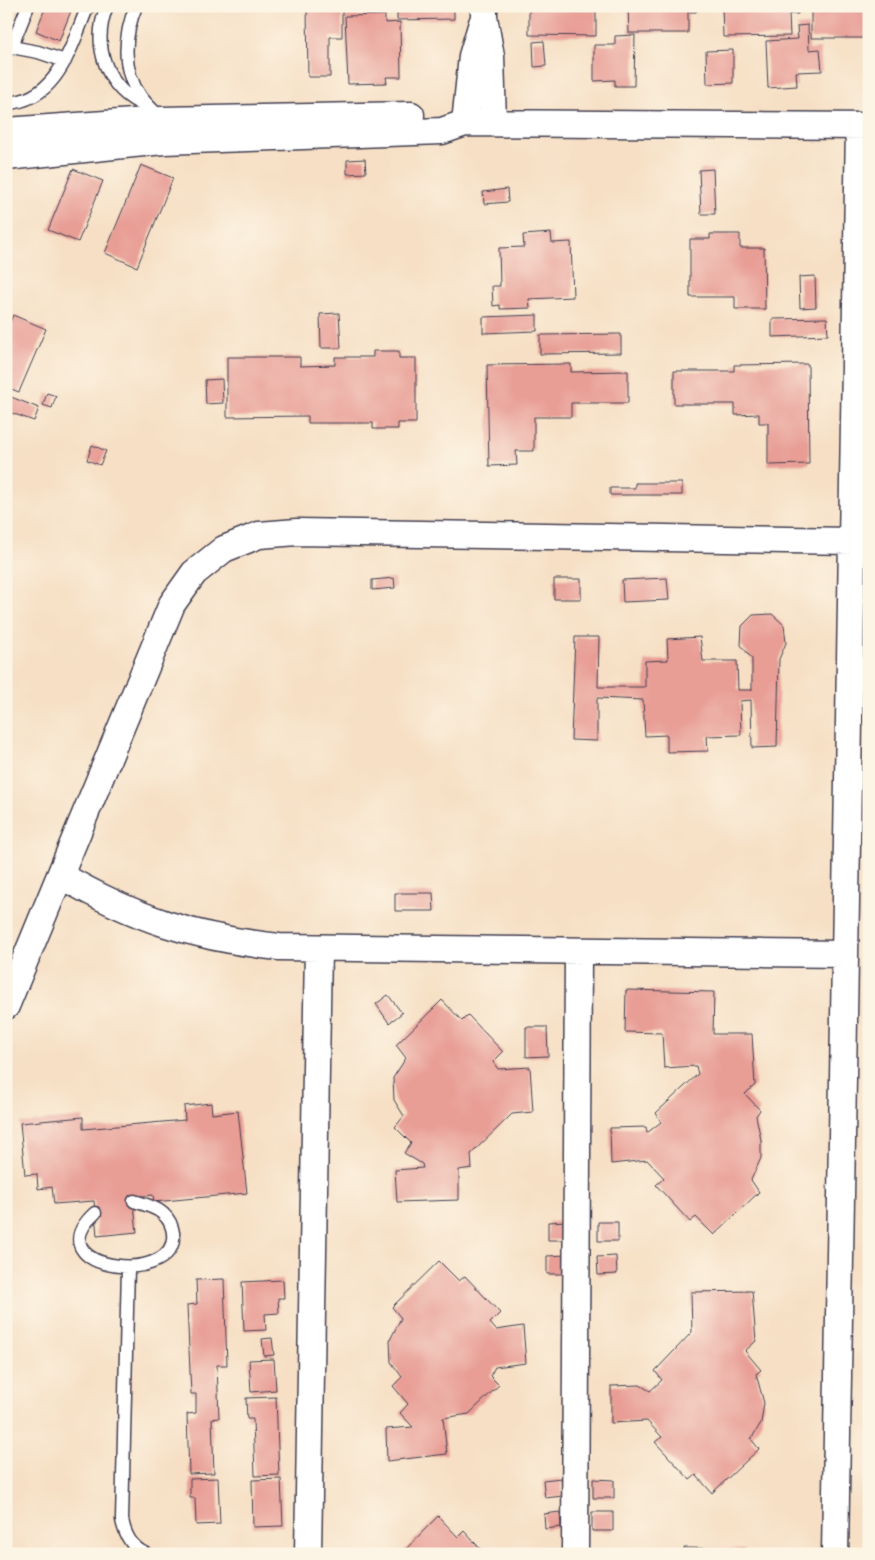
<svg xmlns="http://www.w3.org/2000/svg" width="875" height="1560" font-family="Dekko,sans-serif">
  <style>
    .building { fill: #e89d95 }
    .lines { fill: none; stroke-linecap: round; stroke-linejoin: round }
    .lane-casing { stroke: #423e50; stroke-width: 15 }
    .street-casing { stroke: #423e50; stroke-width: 29 }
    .lane { stroke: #fff; stroke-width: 12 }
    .street { stroke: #fff; stroke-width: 26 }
  </style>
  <rect width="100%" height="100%" fill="#fcf5e5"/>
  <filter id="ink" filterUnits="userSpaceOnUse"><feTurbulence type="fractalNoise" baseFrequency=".02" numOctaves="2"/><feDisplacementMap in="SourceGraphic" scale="10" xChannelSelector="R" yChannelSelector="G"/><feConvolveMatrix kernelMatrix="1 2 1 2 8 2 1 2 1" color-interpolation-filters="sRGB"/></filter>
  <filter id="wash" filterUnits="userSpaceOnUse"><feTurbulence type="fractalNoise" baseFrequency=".0096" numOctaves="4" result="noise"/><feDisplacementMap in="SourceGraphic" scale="20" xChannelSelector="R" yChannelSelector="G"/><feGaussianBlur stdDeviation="1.12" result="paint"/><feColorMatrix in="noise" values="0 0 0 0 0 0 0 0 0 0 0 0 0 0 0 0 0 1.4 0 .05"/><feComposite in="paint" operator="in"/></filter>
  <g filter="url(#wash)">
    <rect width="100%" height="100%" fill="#f6dfc4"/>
    <g id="blocks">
      <!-- building -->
      <path class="building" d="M46 6H73L59 41 36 31Z
        M307 6H342V37H330V77H308Z
        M397 6H454V19L397 20Z
        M529 6H596V36L529 35Z
        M628 6H696V12H688V33H629Z
        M722 6H798V14H789L790 36 723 37Z
        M811 6H869V38H811Z
        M385 15V23L400 22 401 77H386L387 83 348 84 345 16Z
        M808 25 809 50 820 49 822 71 796 72 797 86 768 88 766 41 798 39 797 26Z
        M635 35 634 86H615V80L594 81V45H615V36Z
        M544 41 546 66 534 67 533 42Z
        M733 50V83L707 84 706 51Z
        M365 159 366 173 347 174V160Z
        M141 165 173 178 137 267 105 253Z
        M73 169 103 181 78 242 48 230Z
        M713 169 715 214H701L699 170Z
        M507 189 508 202 484 204 483 192Z
        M551 233 552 243 571 242 573 297 529 299 530 308 500 309V305L493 306 492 286H500L499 248 524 247 523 235Z
        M710 234H740V248H764L765 309H735V297H690V239H710Z
        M815 276 816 307 800 308 799 277Z
        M339 313 341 348H321L320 314Z
        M13 315 46 329 19 392 6 387V332Z
        M537 315V331L483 333V317Z
        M827 318 828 335 772 337V319Z
        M621 334V353L540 354V335Z
        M373 351H399V358H416V423H398V429H373V423H308V416L227 417V357H300V366L335 365V357H373Z
        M571 364V372L628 371V403H571V417H534V451H516L517 465 489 466 487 365Z
        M808 364 809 464 768 465V423H759V414L735 415V404H674V371H734V365Z
        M222 379 223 403 206 404 205 380Z
        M47 393 56 396 52 408 43 405Z
        M6 395 39 408 34 421 6 411Z
        M92 445 106 451 100 465 87 460Z
        M635 483H682V495H610V488H635Z
        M394 578 395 588 372 590V580Z
        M667 578 669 600 623 602 622 580Z
        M554 579H581V599H554Z
        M772 614 784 625 786 643 779 659 777 747 752 748 751 700 740 701 741 735 707 736 708 751 667 752V735L645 736 643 700 597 698V741L571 740 575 637H599L598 687H645V661L668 660 667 639 700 637 703 661H737L738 690H752V659L741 645 742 626 753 615Z
        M395 893H433L434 911H395Z
        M626 990 714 992 713 1034H752L755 1085 745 1094 760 1110 756 1116 761 1140V1158L751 1180 759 1192 714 1235 696 1217 690 1222 656 1185 664 1178 647 1160 611 1164 610 1128 646 1127 647 1133 661 1122 656 1113 698 1074 696 1066 664 1068 662 1033 625 1032Z
        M388 995 402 1013 389 1023 376 1004Z
        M442 1000 462 1021 468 1015 503 1052 493 1062 498 1069 530 1067 533 1112 512 1114 471 1154 472 1168 459 1170V1200L397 1202 395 1170 423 1168 422 1164 404 1153 411 1143 395 1127 404 1116 394 1100 393 1078 406 1058 396 1045Z
        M526 1027H547L548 1056 526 1057Z
        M211 1103 212 1114 238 1111 247 1193 154 1202 153 1195 133 1197 137 1232 97 1236 94 1201 54 1204 52 1187 38 1189 37 1174 25 1175 20 1123 83 1117V1129L185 1120 184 1106Z
        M567 1221V1240H548V1222Z
        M598 1222H618V1241H598Z
        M567 1255V1274H547V1256Z
        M616 1256 617 1274 598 1275 597 1257Z
        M439 1261 459 1281 465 1276 500 1313 490 1323 496 1330 523 1326 526 1363 495 1367 490 1376 499 1385 469 1414 443 1418 447 1454 387 1461 386 1429 413 1427 400 1413 408 1404 393 1386 402 1377 391 1362 390 1340 401 1318 392 1307Z
        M224 1279 227 1365H217L219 1418 212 1419 214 1473 189 1474 187 1414 196 1413V1394H191L187 1305 197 1304 196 1280Z
        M283 1280 284 1298H278L279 1313 265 1314 266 1330 244 1331 242 1282Z
        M752 1291 756 1341 745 1351 761 1370 756 1374 764 1403 761 1423 751 1439 759 1449 712 1493 696 1475 690 1480 655 1442 662 1437 647 1421 611 1423V1386L640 1385 650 1391 662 1380 655 1371 692 1332 691 1292Z
        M272 1338 274 1355 264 1356 262 1339Z
        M274 1359 276 1390 251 1392 249 1360Z
        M276 1397 279 1475 255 1476 253 1419H247L246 1398Z
        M218 1478 220 1524 196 1525 195 1498H190V1479Z
        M561 1478 563 1496 545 1498 543 1480Z
        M281 1479 283 1526 253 1527 252 1480Z
        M593 1479 614 1480V1498H593Z
        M560 1512 561 1527 545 1529 544 1514Z
        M592 1512H613V1531H592Z
        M438 1516 458 1537 464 1531 485 1554H401Z
        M684 1548 745 1549V1554H685Z"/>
    </g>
  </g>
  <g filter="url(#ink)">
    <use href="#blocks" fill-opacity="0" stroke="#423e50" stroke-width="1"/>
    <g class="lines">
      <!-- lane casing -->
      <g class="lane-casing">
        <path id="lane" d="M107 6C91 45 106 90 146 106
          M136 6C124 35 121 70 141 97 147 105 155 112 162 120
          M6 46 38 52 65 61
          M11 48 28 6
          M6 103C58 101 71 46 88 6
          M95 1213C30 1272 189 1289 172 1228 167 1210 150 1206 134 1201
          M128 1267 122 1520C125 1535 131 1547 146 1554"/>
      </g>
      <!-- street casing -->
      <g class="street-casing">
        <path id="street" d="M484 6V17L491 56 493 123
          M465 123 472 56 482 23
          M6 131 162 120 411 115
          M6 157 163 141 442 131 465 123 869 126
          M60 875C134 918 194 938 279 947L845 954
          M6 1006 172 604 194 573 224 549 259 535 297 532 852 541
          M308 1554 318 948
          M575 1554 578 952
          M835 1554 859 126"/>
      </g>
      <!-- lane -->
      <use href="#lane" class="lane"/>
      <!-- street -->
      <use href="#street" class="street"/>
    </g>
  </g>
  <!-- margin -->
  <rect width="875" height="1560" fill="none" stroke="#fcf5e5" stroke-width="25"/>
</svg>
